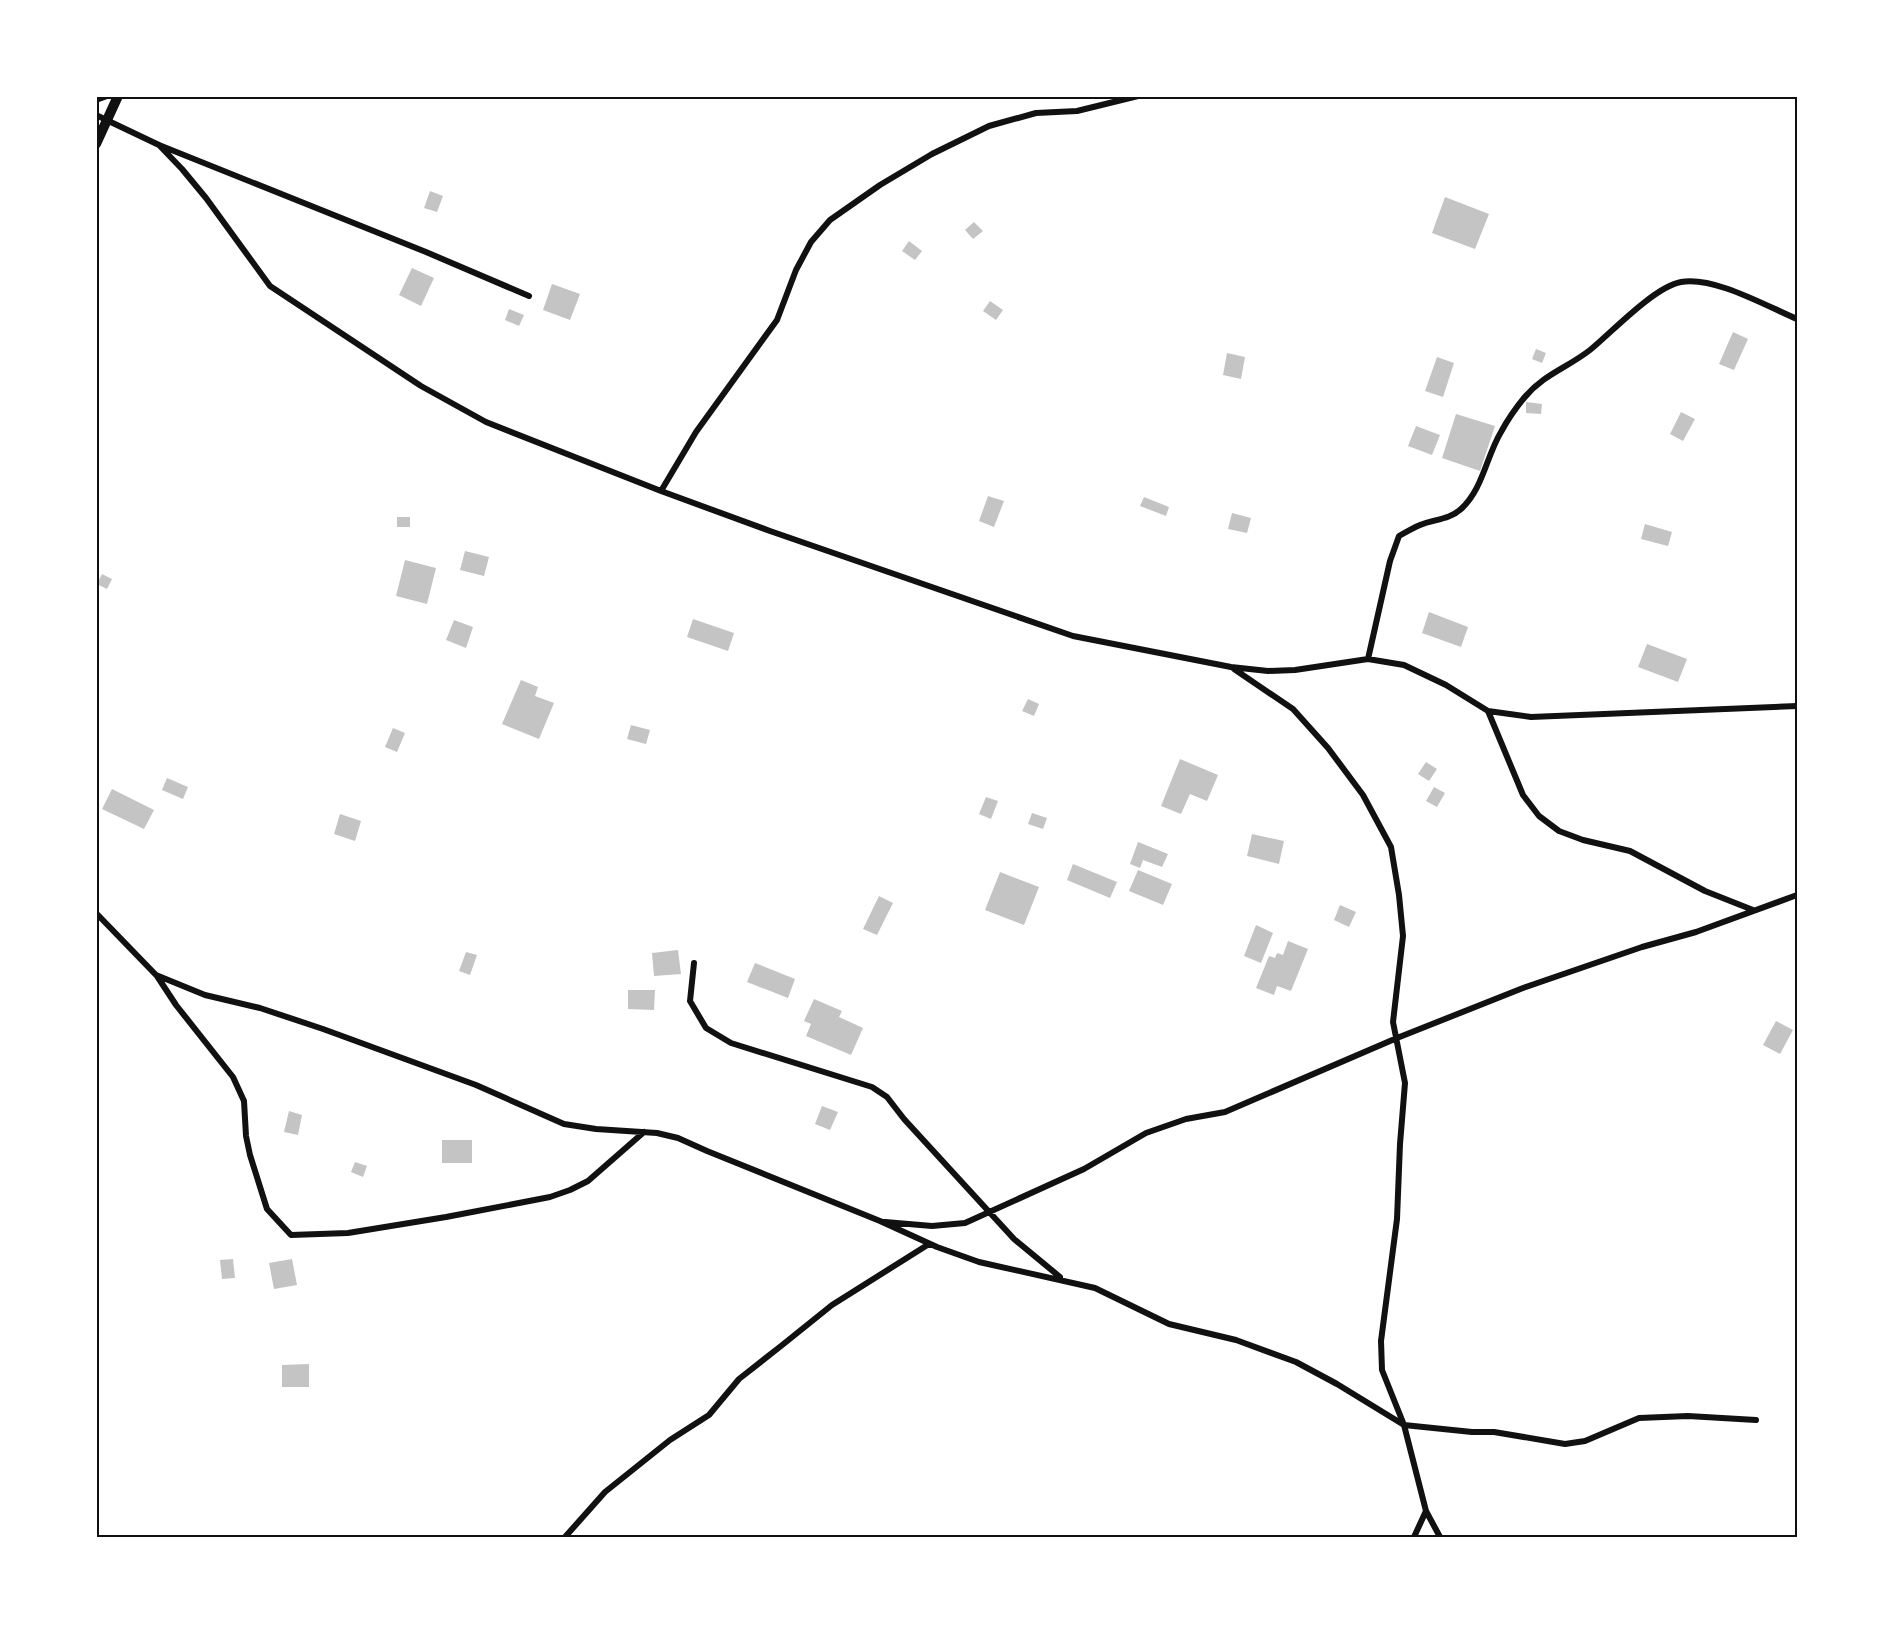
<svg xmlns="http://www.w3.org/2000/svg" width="1893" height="1633" font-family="Rubik,sans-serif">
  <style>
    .building { fill: #c4c4c4 }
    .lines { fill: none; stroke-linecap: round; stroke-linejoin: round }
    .minor { stroke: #111; stroke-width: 6 }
    .tertiary { stroke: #111; stroke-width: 10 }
    .neatline { fill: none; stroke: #111; stroke-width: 2 }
  </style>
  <rect width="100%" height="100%" fill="#fff"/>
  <!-- building -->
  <path class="building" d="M430 191 443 196 437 212 424 208Z
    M1445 197 1489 214 1475 249 1432 233Z
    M974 222 983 231 973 239 965 230Z
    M909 241 922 251 915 260 902 251Z
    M412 268 434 278 421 306 399 295Z
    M552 284 580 294 570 320 543 310Z
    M990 301 1003 310 996 320 983 311Z
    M509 309 524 315 519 326 505 320Z
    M1733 332 1748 339 1734 370 1719 364Z
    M1536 349 1546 353 1542 363 1532 359Z
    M1227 353 1245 357 1241 379 1223 375Z
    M1437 357 1454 363 1443 397 1425 391Z
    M1526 402 1542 404 1541 414 1526 413Z
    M1681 412 1695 419 1683 441 1670 434Z
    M1456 414 1495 426 1480 471 1442 458Z
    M1416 426 1440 435 1432 455 1408 446Z
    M988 496 1004 501 994 527 979 521Z
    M1144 497 1169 507 1166 516 1140 506Z
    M1232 513 1251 518 1247 533 1228 529Z
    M397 517H410V527H397Z
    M1645 524 1672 532 1668 546 1641 539Z
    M465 551 489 557 484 576 460 570Z
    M405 560 436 568 427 604 396 596Z
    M102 574 112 579 107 589 97 584Z
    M1429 612 1468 627 1461 647 1422 633Z
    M693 619 734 633 728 651 687 637Z
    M454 620 473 627 466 648 446 640Z
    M1647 644 1687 659 1678 682 1638 667Z
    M521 680 538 687 535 696 554 703 539 739 502 724Z
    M1028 699 1039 704 1034 716 1022 711Z
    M631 725 650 730 646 744 627 739Z
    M393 728 405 733 397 752 385 747Z
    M1180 759 1218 775 1207 801 1190 794 1181 814 1161 806Z
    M1426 762 1437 769 1429 781 1418 774Z
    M167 778 188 787 183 799 162 790Z
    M1434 787 1445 793 1437 807 1426 801Z
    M112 789 154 810 144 829 102 809Z
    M986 797 998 801 991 819 979 814Z
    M1032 813 1047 818 1043 829 1028 824Z
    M340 814 361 821 355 841 334 834Z
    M1252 834 1284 841 1279 864 1247 856Z
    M1138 842 1168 854 1162 867 1143 860 1140 868 1130 864Z
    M1073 864 1117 882 1110 898 1067 880Z
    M1138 870 1172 884 1163 905 1129 891Z
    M1000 872 1039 887 1024 925 985 910Z
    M879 896 893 903 877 935 863 929Z
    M1340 905 1356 912 1349 927 1334 920Z
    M1256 925 1273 933 1261 963 1244 956Z
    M1288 941 1308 949 1291 991 1277 986 1274 995 1256 988 1269 956 1275 958 1277 953 1283 955Z
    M678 950 681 974 654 976 652 953Z
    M466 952 477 955 470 975 459 971Z
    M755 963 795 979 788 998 747 982Z
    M628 990H655L654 1010 628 1009Z
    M814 999 842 1011 839 1017 863 1028 851 1055 806 1036 811 1024 804 1021Z
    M1776 1021 1793 1030 1780 1054 1763 1045Z
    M822 1106 838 1112 830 1130 815 1124Z
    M289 1111 302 1115 298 1135 284 1132Z
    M442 1140H472V1163H442Z
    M355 1162 367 1166 363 1177 351 1172Z
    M233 1259 235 1278 222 1279 220 1260Z
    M292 1259 297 1285 274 1289 269 1263Z
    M309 1364V1387H282V1365Z"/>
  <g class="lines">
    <!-- minor -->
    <path class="minor" d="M96 100 107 96
      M96 115 159 145 426 252 529 296
      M159 145 182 169 206 198 270 286 421 386 486 422 661 491 770 531 1073 636 1231 667 1268 671 1295 670 1368 659 1404 665 1446 685 1488 711 1531 717 1797 706
      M661 491 696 432 777 320 796 270 811 242 830 220 880 185 932 154 989 126 1036 113 1077 111 1138 96
      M1368 659 1390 561 1399 536C1406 532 1413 528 1420 525 1434 519 1449 520 1461 509 1483 489 1486 457 1501 432 1507 421 1515 409 1524 398 1544 374 1567 368 1590 350 1612 332 1654 287 1681 282 1714 276 1766 306 1797 319
      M1234 669 1293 709 1328 748 1363 795 1391 847 1399 895 1403 936 1393 1022 1405 1083 1400 1144 1397 1219 1381 1341 1382 1370 1404 1425 1426 1511 1440 1537
      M1488 711 1523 795 1539 816 1559 831 1583 840 1630 851 1705 891 1753 910
      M96 913 156 975 205 995 260 1008 323 1029 476 1085 564 1124 596 1129 657 1133 678 1138 707 1151 880 1221 937 1247 979 1262 1095 1288 1169 1324 1236 1340 1296 1362 1337 1384 1404 1425 1472 1432H1494L1565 1444 1585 1441 1639 1418 1688 1416 1756 1420
      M694 963 690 1001 706 1028 731 1043 872 1087 887 1097 904 1119 1014 1239 1060 1277
      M157 976 176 1005 233 1077 244 1101 246 1136 250 1155 267 1209 291 1235 348 1233 446 1217 550 1197 570 1190 588 1181 644 1132
      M885 1222 932 1226 965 1223 1084 1169 1146 1133 1186 1119 1225 1112 1397 1038 1523 988 1642 947 1696 932 1797 895
      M565 1537 605 1492 670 1440 709 1415 739 1379 781 1346 832 1305 929 1244
      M1414 1537 1426 1511"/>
    <!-- tertiary -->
    <path class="tertiary" d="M96 144 118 96"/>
  </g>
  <!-- border -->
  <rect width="1893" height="1633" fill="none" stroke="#ffffff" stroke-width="195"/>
  <rect x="98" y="98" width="1698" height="1438" class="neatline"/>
</svg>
